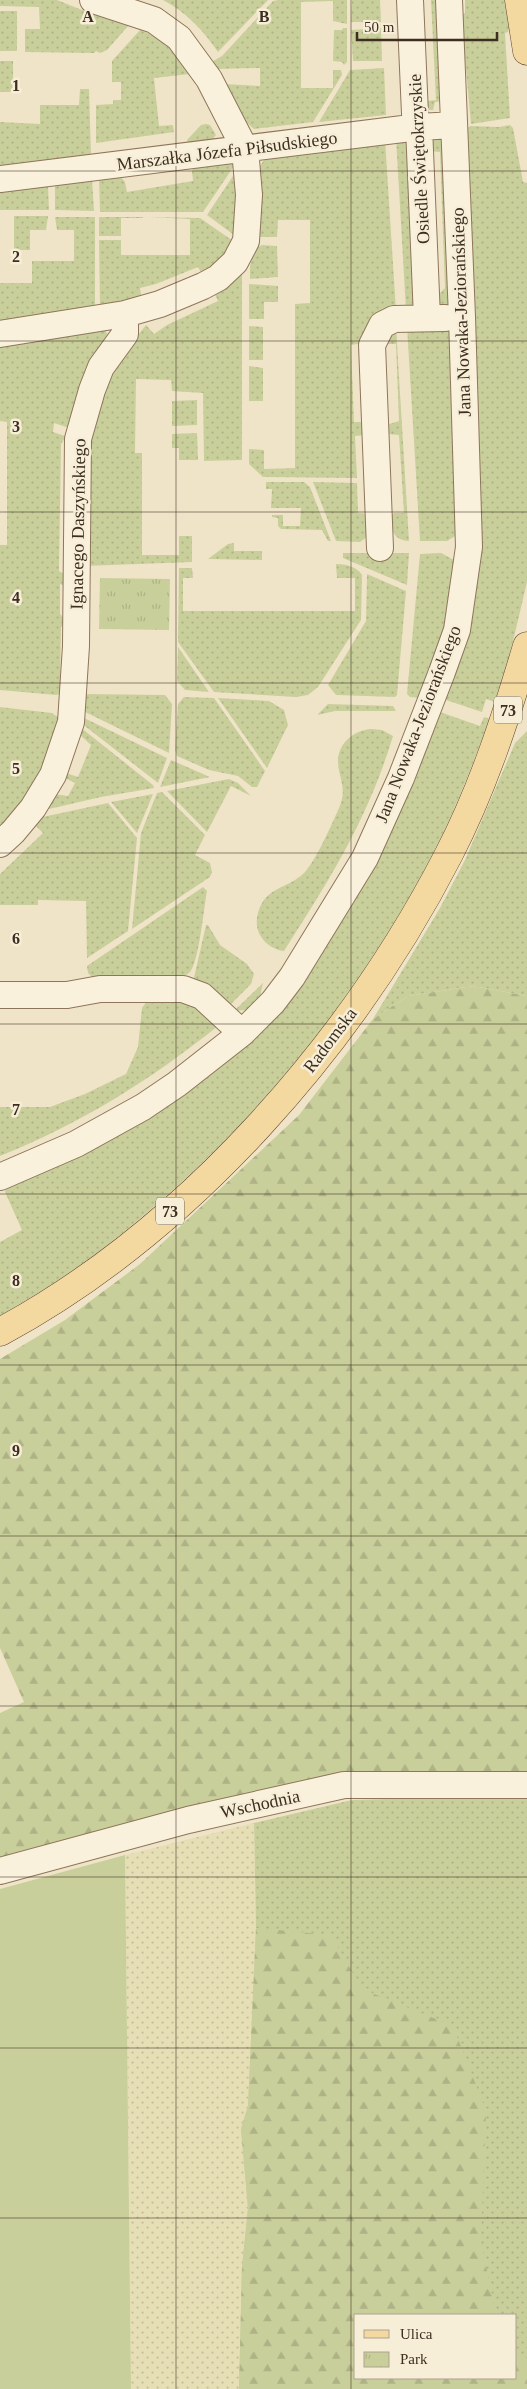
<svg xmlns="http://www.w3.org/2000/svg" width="527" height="2389" font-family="'Times New Roman',serif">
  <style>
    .farmland { fill: url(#farmland-dots) }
    .grass { fill: url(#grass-dots); fill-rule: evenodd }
    .forest { fill: url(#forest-firs) }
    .park { fill: url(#park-tufts) }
    .garden { fill: #c9cf9b }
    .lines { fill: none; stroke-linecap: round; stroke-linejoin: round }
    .minor-casing { stroke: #8d765c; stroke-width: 28 }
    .major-casing { stroke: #5b4430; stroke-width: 29 }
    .minor { stroke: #faf1dc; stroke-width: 26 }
    .major { stroke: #f3d9a0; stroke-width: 28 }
    .grid { fill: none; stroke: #3d2e20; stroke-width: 1; stroke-opacity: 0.55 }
    .labels { text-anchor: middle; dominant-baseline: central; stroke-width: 5; stroke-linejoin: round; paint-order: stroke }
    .shield { fill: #f7eed8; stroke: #756857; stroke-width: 1 }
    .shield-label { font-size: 16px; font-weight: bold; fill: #3d2e20 }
    .street-label { font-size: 18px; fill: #3d2e20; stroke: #f7eed8 }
    .grid-label { font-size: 16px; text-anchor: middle; font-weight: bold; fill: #3d2e20; stroke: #f7eed8; stroke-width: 5; stroke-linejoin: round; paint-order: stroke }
  </style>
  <defs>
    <pattern id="farmland-dots" width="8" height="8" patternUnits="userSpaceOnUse" patternTransform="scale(1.25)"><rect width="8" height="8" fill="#e6deb5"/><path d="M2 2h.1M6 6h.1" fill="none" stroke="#c6bf9b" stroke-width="1.8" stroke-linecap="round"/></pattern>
    <pattern id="grass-dots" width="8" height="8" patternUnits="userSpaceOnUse" patternTransform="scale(1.25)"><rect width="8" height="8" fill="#c9cf9b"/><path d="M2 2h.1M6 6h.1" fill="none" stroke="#aeb285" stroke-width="1.8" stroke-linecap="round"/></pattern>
    <pattern id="forest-firs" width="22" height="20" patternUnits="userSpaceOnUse" patternTransform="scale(1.25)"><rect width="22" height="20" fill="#c9cf9b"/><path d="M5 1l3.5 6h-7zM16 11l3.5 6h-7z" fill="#aeb285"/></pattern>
    <pattern id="park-tufts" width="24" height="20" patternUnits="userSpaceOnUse" patternTransform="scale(1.25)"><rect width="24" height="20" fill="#c9cf9b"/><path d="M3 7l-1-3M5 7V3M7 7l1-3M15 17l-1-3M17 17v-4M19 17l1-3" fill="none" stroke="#aeb285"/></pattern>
  </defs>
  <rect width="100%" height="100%" fill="#f0e4c8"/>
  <!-- farmland -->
  <path class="farmland" d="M254 1823 256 1928 248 2106 241 2129 248 2208 242 2267 239 2389H131L125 1855Z"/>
  <!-- grass -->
  <path class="grass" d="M0 0H57L92 14 128 26 107 50 100 53 96 51 94 53 25 52V29H40L39 7 0 6Z
    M163 0H268L218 52C203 30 187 13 163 0Z
    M278 0H347V24L333 21V1L301 2V88H333V70H341L342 75 313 122 254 129 246 122 224 84 260 86V68L216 69 210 63 222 56 273 1Z
    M352 0H380L381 22H351Z
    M431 0H439L444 101 435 102 433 110H423L427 101 436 100Z
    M465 0H505L510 27 508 32 505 33 510 118 471 124 461 15 462 6 463 14 465 13Z
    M0 11H17V51H0Z
    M343 28H347V62L344 65 342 62 333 61 334 30H342Z
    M381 28 382 61H353L351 30Z
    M140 30C163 38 177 53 190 74L154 78 159 126 173 125 174 132 96 143V105L113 104V100H121V82H112V61Z
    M0 61H13V92H0Z
    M384 68 386 115 319 122 350 70Z
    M80 89H89L91 154 0 167V122L40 124V105H79Z
    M206 124 210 125 216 135 212 140 188 144 187 140 201 125Z
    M510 125 513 128 523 182 527 183V582L511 650 495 702 486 699 482 712 443 699 468 636 481 559 466 130 470 126 499 127Z
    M429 136 446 139 450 302 447 306 437 309 431 284 440 293 445 288 440 152 430 151Z
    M396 138 410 141 416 307 406 310Z
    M385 139 396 311 364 343 351 345 354 422H363L365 435 355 436 357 478 263 477 249 464V449L264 450V469L295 468V304L310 303V220H278L277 237H257L260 166 264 160V156Z
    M231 163 234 166 203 212H100L99 178 120 176 125 182 127 192 193 181 192 171 194 165Z
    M237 170 238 238 207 215Z
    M92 179 94 211 55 210V185Z
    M48 186 49 210H0V193Z
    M14 216H48L46 230H30V250H14Z
    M55 217H95V308L0 324V283H32V261H74V230H57Z
    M99 217H143V218H121V236H99Z
    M147 217 200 218 236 243 204 278 198 267 156 284 140 288 142 300 100 307 99 240H121V255H190V219Z
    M262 245 277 246 278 277 250 279V266L255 249Z
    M242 267V460L204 461 203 393 172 391 171 380 136 379 135 453H142V555H179V536H192V562L85 566V460L111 369 146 325 154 334 167 325 218 301 213 290Z
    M249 284 278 286V302H264V319H249Z
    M439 325 451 330 457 535 447 541H420L407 326Z
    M249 326 263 327V360H249Z
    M103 327 108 335V345L69 428 54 423 53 432 71 438 70 445 65 438 61 444 59 571 70 578V588L60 584V614L67 622 65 626 61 627 60 682 64 685 60 694 56 695 0 690V545H7V422L0 421V339Z
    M396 327 409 541C393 540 392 531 390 516L394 513H404L399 435 388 434 386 425 399 421 396 344H381Z
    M249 366 263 368V401H249Z
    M197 400V425L172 426V401Z
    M197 433 198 460H179V448H172V434Z
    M266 482H304L310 487 331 541H328L322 530 281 529 278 526V518L272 517V515H283V526H300L301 508H271L272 489H266Z
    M313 482 357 483 358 513 368 514 367 537 360 542 336 541Z
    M234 543V551H262V560L208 559 228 544Z
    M343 553H409L407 585 343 558Z
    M441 553 454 560 450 616 420 698 410 697 407 694 420 554Z
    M336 564C345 564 358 567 362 575L361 620 318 687 308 695 296 697 214 692 178 642 179 568H192L193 578H183V611H355V578H337Z
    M367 574 406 591 397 695 395 697 336 695 328 685 366 621Z
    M178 647 209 692 185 690 177 681Z
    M84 694 165 695 172 704 169 753 83 711Z
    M184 697 214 698 265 771 257 787H252L238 776 209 770 177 756 175 750 178 704Z
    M218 698 269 701 284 710 288 725 267 768Z
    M328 704 393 706 396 711H335L317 715Z
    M0 707 52 713 59 718 43 775 0 829Z
    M440 712 480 726 484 717 490 719C468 777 445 835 415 889 330 1040 211 1171 71 1272 49 1288 23 1301 0 1316V1242L22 1230 5 1192 6 1188 92 1150 292 998 350 909 377 861Z
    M82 717 167 758 158 783 81 723Z
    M80 727 153 785 154 788 101 797 49 809 46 806 54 794 68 796 75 783 65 778 66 773 78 777 91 745 78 733Z
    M371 729 382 730 393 736C368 819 330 879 284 951 274 950 265 944 260 935 256 928 256 920 258 913 266 885 288 890 305 872 316 860 332 824 339 808 348 788 338 778 338 760 339 742 355 730 371 729Z
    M527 731V996L473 986 408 996 373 1019 440 908 465 860 515 743Z
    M171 760 210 777 160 787Z
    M229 779 238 783 251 796 231 786 207 832 167 791Z
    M162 792 205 835 195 855 210 863 212 872 210 877 132 929 141 833 157 793Z
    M153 794 137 833 111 802Z
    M108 803 137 838 128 931 87 958 86 901 38 900V905H0V874L43 833 35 825 38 818Z
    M203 887 207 891C204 906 199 962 190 972 187 975 183 976 179 977L93 978 88 973 87 966Z
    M206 925H208L220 945 247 964 254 974 251 984 227 1008 193 982Z
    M263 983 260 997 246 1010 234 1011Z
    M183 997 218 1026C149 1081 82 1123 0 1156V1107H50L85 1094 126 1074 138 1047 142 1008 149 998Z
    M527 1795V2389H239L242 2267 248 2208 241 2129 248 2106 256 1928 254 1823 352 1800ZM356 2315H516V2378H356Z"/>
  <!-- forest -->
  <path class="forest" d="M473 986 527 996V1771L342 1772 0 1861V1713L24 1702 0 1648V1359L65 1320 140 1264 299 1115 373 1019 408 996Z
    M256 1928 331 1935 362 1989 453 2026 486 2111 481 2241 496 2315H356V2378H516V2355L527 2363V2389H239L242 2267 248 2208 241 2129 248 2106Z"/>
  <!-- park -->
  <path class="park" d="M100 578 170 579 169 630 99 629Z"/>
  <!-- garden -->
  <path class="garden" d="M125 1855 131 2389H0V1889Z"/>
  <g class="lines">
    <!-- minor casing -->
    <g class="minor-casing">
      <path id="minor" d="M410 0 415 114 419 127 427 318
        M0 179 419 127 454 125
        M0 334 125 314
        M380 548 372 345 382 325 394 319 445 318
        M0 844 13 832 33 808 53 775 71 722 76 646 78 439 92 390 101 367 125 334V314L160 304 203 286 218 278 235 262 246 241 249 195 245 149 209 79 179 38 154 20 93 0
        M0 995H67L100 989H183L202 996 242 1033
        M0 1177 76 1144 143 1107 177 1084 242 1033 273 1002 292 977 365 858 401 778 442 672 457 630 469 547 462 317 449 0
        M0 1871 188 1820 344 1785H527"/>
    </g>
    <!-- major casing -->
    <g class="major-casing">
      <path id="major" d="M519 0 527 51
        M0 1332C189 1230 352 1043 449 854 483 788 506 717 527 646"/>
    </g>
    <!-- minor -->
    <use href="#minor" class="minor"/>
    <!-- major -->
    <use href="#major" class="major"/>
  </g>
  <!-- grid -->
  <path class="grid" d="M176 0V2389M351 0V2389M0 171H527M0 341H527M0 512H527M0 683H527M0 853H527M0 1024H527M0 1194H527M0 1365H527M0 1536H527M0 1706H527M0 1877H527M0 2048H527M0 2218H527"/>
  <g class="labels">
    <!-- shield labels -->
    <g class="shield">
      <rect x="494" y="696.5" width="28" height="27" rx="4"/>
      <rect x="156" y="1197.5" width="28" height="27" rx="4"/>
    </g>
    <g class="shield-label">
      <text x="508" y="710">73</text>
      <text x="170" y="1211">73</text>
    </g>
    <!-- street labels -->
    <g class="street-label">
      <text transform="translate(227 151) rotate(-7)">Marszałka Józefa Piłsudskiego</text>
      <text transform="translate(419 159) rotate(-93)">Osiedle Świętokrzyskie</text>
      <text transform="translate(461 312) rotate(-92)">Jana Nowaka-Jeziorańskiego</text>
      <text transform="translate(78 524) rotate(-89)">Ignacego Daszyńskiego</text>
      <text transform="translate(418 724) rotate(-69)">Jana Nowaka-Jeziorańskiego</text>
      <text transform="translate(330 1040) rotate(-53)">Radomska</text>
      <text transform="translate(260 1804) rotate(-12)">Wschodnia</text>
    </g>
  </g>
  <g class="grid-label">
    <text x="88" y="22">A</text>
    <text x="264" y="22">B</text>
    <text x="16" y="91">1</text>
    <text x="16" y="262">2</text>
    <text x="16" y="432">3</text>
    <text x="16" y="603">4</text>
    <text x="16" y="774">5</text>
    <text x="16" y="944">6</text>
    <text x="16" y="1115">7</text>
    <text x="16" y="1286">8</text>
    <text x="16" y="1456">9</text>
  </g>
  <!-- legend -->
  <rect x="354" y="2314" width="162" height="65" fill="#f7eed8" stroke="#ada18e"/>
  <rect x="364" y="2330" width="25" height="8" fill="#f3d9a0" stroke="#ada18e"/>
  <text x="400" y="2339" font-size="15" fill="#3d2e20">Ulica</text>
  <rect x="364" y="2352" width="25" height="15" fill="url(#park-tufts)" stroke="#ada18e"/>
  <text x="400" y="2364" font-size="15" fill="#3d2e20">Park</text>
  <!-- scale -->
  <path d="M357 32v8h140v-8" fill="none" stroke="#3d2e20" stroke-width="2.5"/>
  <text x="364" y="32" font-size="15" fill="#3d2e20" stroke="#f7eed8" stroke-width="4" paint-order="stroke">50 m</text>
</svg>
